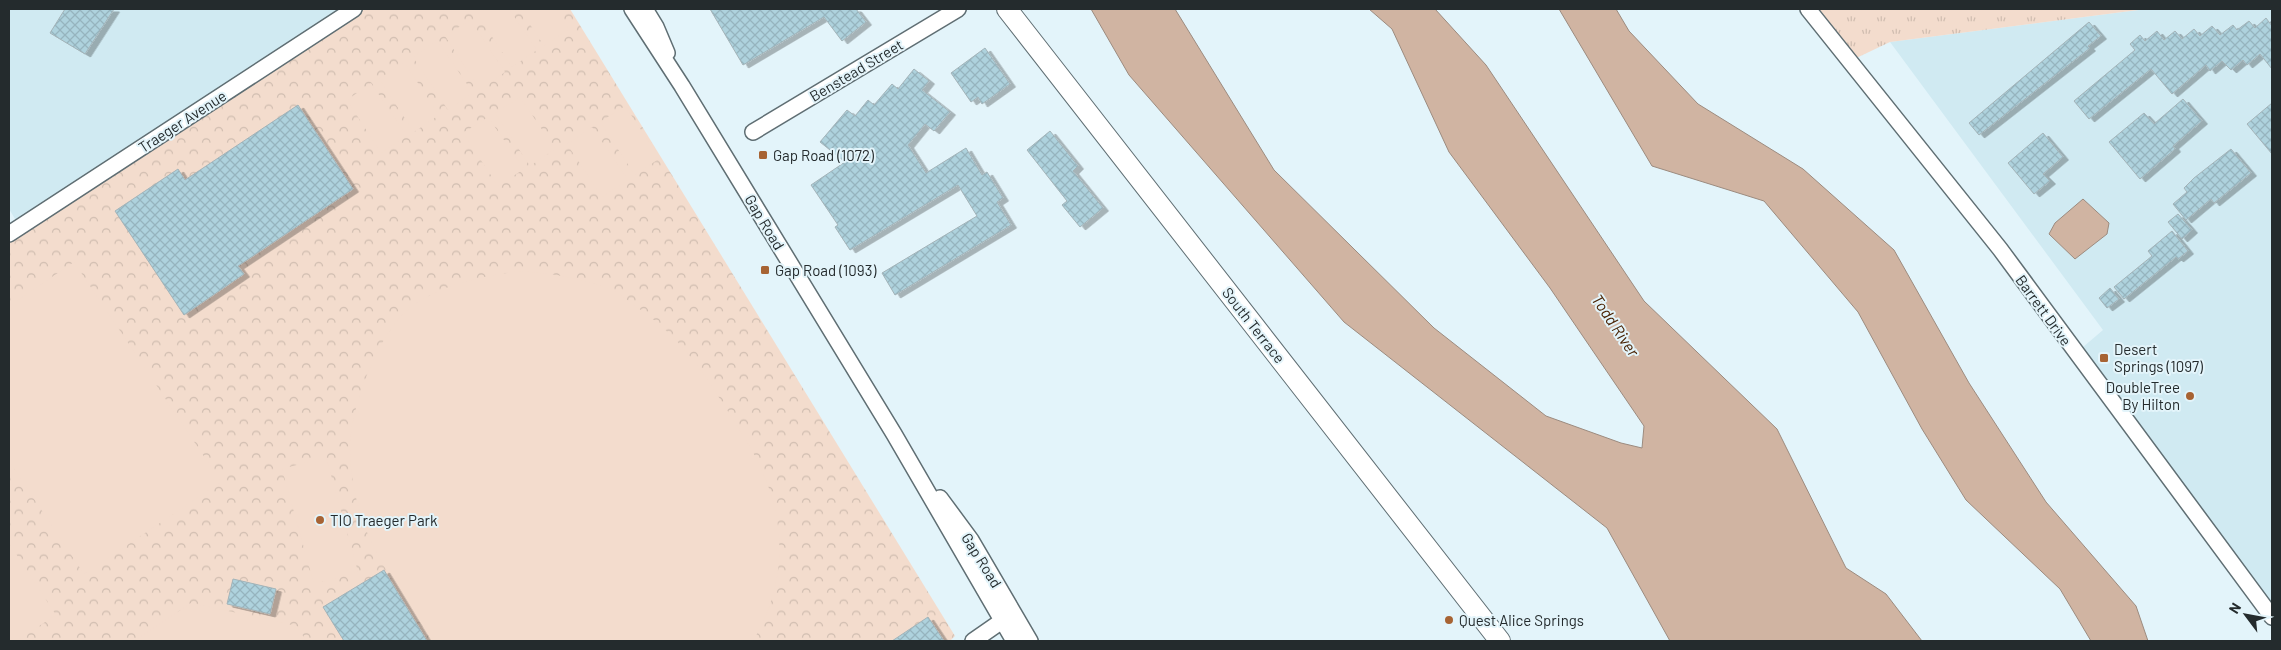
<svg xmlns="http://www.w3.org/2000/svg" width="2281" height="650" font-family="Barlow,sans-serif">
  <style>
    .built { fill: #d0eaf2 }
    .grass { fill: url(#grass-tufts) }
    .park { fill: url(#park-crowns) }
    .pitch { fill: #f3dccd }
    .water { fill: #d0b4a2; stroke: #9c8b7f }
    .building { fill: url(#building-cross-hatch); stroke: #a3b3b8; filter: url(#shadow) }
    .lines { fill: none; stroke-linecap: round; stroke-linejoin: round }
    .minor-casing { stroke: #5f6e73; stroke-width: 18 }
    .tertiary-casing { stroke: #5f6e73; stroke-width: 22 }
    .minor { stroke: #fff; stroke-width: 15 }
    .tertiary { stroke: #fff; stroke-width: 20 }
    .poi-dot { fill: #a76333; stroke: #e3f4fa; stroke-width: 2 }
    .labels { text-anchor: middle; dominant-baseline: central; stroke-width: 4; stroke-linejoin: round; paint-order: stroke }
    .street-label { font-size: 15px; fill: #242b2d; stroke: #e3f4fa }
    .poi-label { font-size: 15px; fill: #242b2d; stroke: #e3f4fa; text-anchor: start }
    .water-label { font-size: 16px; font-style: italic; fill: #492203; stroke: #e3f4fa }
  </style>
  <defs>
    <pattern id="grass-tufts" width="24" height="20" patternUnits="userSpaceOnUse" patternTransform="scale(1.25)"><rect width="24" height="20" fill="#f3dccd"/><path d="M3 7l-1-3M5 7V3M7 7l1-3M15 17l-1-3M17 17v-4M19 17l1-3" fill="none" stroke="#d0bdb0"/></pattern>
    <pattern id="park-crowns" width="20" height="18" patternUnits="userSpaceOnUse" patternTransform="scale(1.25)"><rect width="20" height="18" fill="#f3dccd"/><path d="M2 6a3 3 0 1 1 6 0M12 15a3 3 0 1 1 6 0" fill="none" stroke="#d0bdb0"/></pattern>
    <pattern id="building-cross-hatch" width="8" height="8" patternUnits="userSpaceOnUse" patternTransform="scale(1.25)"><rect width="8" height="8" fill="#aed2dd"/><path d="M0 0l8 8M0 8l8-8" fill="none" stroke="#96b4be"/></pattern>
    <filter id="shadow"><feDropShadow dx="5.5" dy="3" stdDeviation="0" flood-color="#0004"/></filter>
  </defs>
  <rect width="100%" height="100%" fill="#e3f4fa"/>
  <!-- built -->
  <path class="built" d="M9 9H354L20 227 9 209Z
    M2146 9H2272V617L2076 353 2103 330 1890 42Z"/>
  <!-- grass -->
  <path class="grass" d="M1808 9H2146L1890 42 1850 61Z"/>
  <!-- park -->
  <path class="park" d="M354 9H570L955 636 950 641H9V234Z"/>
  <!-- pitch -->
  <path class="pitch" d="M485 9H509L537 50 512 67 477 14Z
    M520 9H556L569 29 544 46Z
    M470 20 505 72 480 90 445 36Z
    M437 40 473 93 448 110 413 57Z
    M404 62 439 115 414 132 379 79Z
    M371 83 407 136 381 153 347 100Z
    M520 97 555 149 530 166 495 113Z
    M625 106 660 158 635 175 600 122Z
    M488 117 524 169 498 186 463 133Z
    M592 127 628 180 602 197 567 144Z
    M74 262 221 482 84 574 9 461V306Z
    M520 271C548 273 585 278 612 290 620 294 627 300 634 305 674 333 694 358 720 399 736 424 754 450 765 478 788 532 783 592 753 641H432C408 602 377 563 362 519 355 497 350 473 350 449 350 407 380 327 415 304 446 283 484 276 520 271Z
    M326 457 358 572 314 584 282 469Z
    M9 543 56 615 16 641H9Z
    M191 603 297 626 306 641H134Z"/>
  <!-- water -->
  <path class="water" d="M1091 9H1175L1274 170 1434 328 1546 416 1621 443 1642 448 1644 426 1550 288 1449 152 1392 29 1369 9H1435L1486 65 1644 301 1777 429 1846 568 1886 594 1922 641H1670L1607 528 1344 322 1129 75Z
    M1559 9H1616L1629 31 1698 104 1803 169 1894 250 1969 383 2046 502 2136 606 2148 641H2091L2060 589 1966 500 1922 429 1858 312 1764 201 1652 166Z
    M2083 199 2109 223 2107 234 2075 259 2049 234 2055 223Z"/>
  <!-- building -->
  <path class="building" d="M65 9H114L85 54 50 33Z
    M710 9H856L866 22 842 41 824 17 743 65Z
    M2266 18 2272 26V69L2260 54 2247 65 2243 60 2231 70 2222 61 2210 71 2206 65 2172 94 2151 69 2089 119 2074 101 2135 50 2130 44 2140 35 2145 41 2157 31 2164 40 2175 31 2182 39 2194 29 2200 36 2212 26 2220 35 2233 25 2237 30 2249 21 2255 28Z
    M2089 22 2101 36 2088 46 2090 48 1979 135 1969 123Z
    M985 48 1010 84 982 104 978 97 971 102 951 73Z
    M914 69 929 81 922 90 950 112 934 131 925 124 908 145 926 173 966 148 982 175 987 172 1003 198 997 202 1011 225 895 295 882 273 977 216 958 185 850 250 835 227 838 225 811 185 845 162 820 142 847 110 855 116 868 100 874 105 892 84 898 89Z
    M2183 99 2202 121 2173 146 2175 149 2140 179 2109 142 2144 113 2154 124Z
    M2272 103V154L2247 124Z
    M298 105 353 189 238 266 244 274 184 315 115 211 178 169 185 180Z
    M1050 131 1078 166 1073 171 1103 208 1080 227 1062 205 1067 201 1027 150Z
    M2043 133 2063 157 2043 174 2050 181 2034 194 2008 163Z
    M2231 149 2251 173 2214 203 2211 199 2186 220 2173 204 2187 192 2184 188 2194 178Z
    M2178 214 2192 230 2182 239 2168 222Z
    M2172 231 2188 251 2178 259 2176 257 2124 299 2114 287 2152 256 2148 251Z
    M2110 288 2119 299 2107 308 2099 298Z
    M384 570 427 641H344L323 607Z
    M233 579 276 589 270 614 227 604Z
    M928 617 944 641H892Z"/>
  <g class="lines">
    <!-- minor casing -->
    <g class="minor-casing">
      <path id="minor" d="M632 9 682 86 894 434 1014 641
        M645 9 656 27 667 53
        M1808 9 2000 249 2272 617
        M753 132 958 9
        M9 234 354 9
        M940 498 971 540 1030 641
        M973 641 1009 616"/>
    </g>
    <!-- tertiary casing -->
    <g class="tertiary-casing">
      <path id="tertiary" d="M1007 9 1500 641"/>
    </g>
    <!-- minor -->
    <use href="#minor" class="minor"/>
    <!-- tertiary -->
    <use href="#tertiary" class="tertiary"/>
  </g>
  <!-- markers -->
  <g class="poi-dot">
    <rect x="758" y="150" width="10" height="10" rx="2.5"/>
    <rect x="760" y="265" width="10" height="10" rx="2.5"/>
    <rect x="2099" y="353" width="10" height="10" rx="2.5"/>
    <circle cx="2190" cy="396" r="5"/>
    <circle cx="320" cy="520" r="5"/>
    <circle cx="1449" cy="620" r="5"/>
  </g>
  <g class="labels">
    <!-- street labels -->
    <g class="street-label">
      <text transform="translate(856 70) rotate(-31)">Benstead Street</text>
      <text transform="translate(182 121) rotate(-33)">Traeger Avenue</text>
      <text transform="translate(765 222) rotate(59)">Gap Road</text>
      <text transform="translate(2044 310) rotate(54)">Barrett Drive</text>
      <text transform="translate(1254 325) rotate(52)">South Terrace</text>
      <text transform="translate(982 560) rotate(58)">Gap Road</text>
    </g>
    <!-- poi labels -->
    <g class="poi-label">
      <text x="773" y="155">Gap Road (1072)</text>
      <text x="775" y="270">Gap Road (1093)</text>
      <text x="2114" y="349">Desert<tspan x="2114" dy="17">Springs (1097)</tspan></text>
      <text x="2180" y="387" text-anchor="end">DoubleTree<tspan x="2180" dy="17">By Hilton</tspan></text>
      <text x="330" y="520">TIO Traeger Park</text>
      <text x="1459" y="620">Quest Alice Springs</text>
    </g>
    <!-- water labels -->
    <g class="water-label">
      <text transform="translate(1616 325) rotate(56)">Todd River</text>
    </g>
  </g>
  <!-- border -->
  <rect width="2281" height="650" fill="none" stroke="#242b2d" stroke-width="20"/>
  <!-- north arrow -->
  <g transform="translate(2246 615) rotate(302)" stroke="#e3f4fa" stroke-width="4" paint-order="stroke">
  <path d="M0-4L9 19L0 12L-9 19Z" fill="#242b2d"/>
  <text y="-8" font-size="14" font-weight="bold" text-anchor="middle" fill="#242b2d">N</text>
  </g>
</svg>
